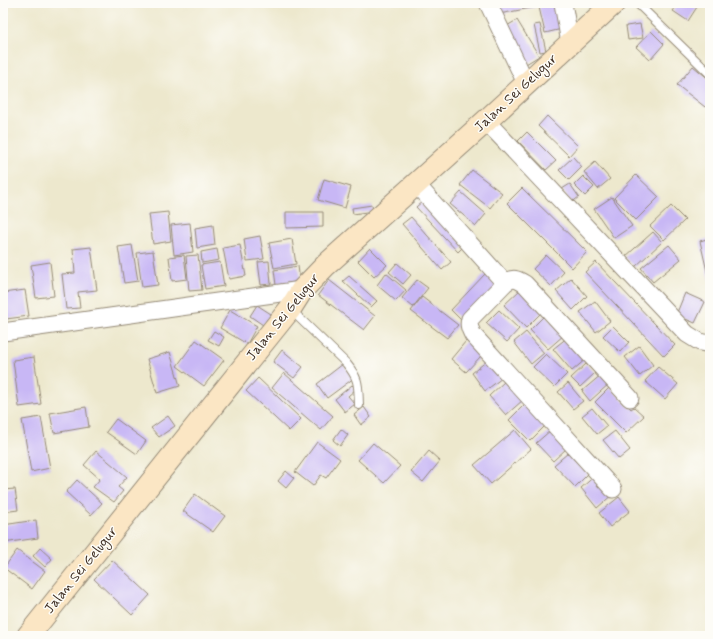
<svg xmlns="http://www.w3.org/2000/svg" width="713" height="639" font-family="Mynerve,sans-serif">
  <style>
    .building { fill: #c8b7f5 }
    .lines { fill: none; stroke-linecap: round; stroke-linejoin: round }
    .service-casing { stroke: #948976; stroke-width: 10 }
    .minor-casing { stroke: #948976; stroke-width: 19 }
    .secondary-casing { stroke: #948976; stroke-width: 24 }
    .service { stroke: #fff; stroke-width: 8 }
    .minor { stroke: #fff; stroke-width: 17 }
    .secondary { stroke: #fbe6c4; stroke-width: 22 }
    .labels { text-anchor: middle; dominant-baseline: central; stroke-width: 3; stroke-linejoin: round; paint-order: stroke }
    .street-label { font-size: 14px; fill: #3b2a1e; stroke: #fdfcf7 }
  </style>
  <rect width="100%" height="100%" fill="#fdfcf7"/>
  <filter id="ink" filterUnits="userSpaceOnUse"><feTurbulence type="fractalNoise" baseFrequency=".025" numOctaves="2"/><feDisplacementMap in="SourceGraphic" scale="8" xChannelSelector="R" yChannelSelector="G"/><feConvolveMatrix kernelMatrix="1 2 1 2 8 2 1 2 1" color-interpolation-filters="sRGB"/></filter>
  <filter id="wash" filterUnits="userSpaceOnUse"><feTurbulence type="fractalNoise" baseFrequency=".012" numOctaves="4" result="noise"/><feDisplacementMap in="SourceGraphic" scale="16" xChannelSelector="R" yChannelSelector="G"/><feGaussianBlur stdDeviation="0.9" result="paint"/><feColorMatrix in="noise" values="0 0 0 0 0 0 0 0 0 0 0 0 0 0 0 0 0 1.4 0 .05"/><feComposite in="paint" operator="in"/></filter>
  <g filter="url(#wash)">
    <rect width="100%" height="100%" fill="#ede8cd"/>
    <g id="blocks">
      <!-- building -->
      <path class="building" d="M497 3H535L536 7 499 14Z
        M538 3H556L562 29 545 33Z
        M679 3H692L697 7 688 21 673 11Z
        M517 20 539 56 526 64 505 27Z
        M540 24 546 51 540 52 534 25Z
        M640 24 643 38 628 40 626 26Z
        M651 31 664 44 650 60 636 47Z
        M693 66 710 80V102L705 107 677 85Z
        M547 116 578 146 569 156 538 126Z
        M527 132 556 161 546 170 518 141Z
        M573 157 582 167 569 180 559 170Z
        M595 162 610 179 598 189 584 172Z
        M472 170 502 193 490 208 460 185Z
        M636 175 659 197 636 220 614 198Z
        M583 176 594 187 585 196 574 185Z
        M324 179 351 187 345 208 318 200Z
        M570 184 579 197 571 203 562 189Z
        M522 188 587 252 572 268 507 203Z
        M461 192 486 214 476 226 450 204Z
        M612 197 632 226 614 238 594 209Z
        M423 201 464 246 458 252 416 207Z
        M372 205 373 211 353 214 352 208Z
        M671 206 685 220 664 240 650 226Z
        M168 212 171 241 153 244 149 214Z
        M286 212H323V227L286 228Z
        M411 217 451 262 442 270 402 224Z
        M190 223 193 252 174 255 171 225Z
        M213 225 215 245 197 248 195 228Z
        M653 232 662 242 635 267 625 257Z
        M260 236 264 259 247 261 244 239Z
        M710 238V280H709L700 241Z
        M292 239 296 264 274 268 269 243Z
        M132 245 138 281 124 283 118 247Z
        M240 245 246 276 229 279 223 248Z
        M669 245 681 259 653 282 641 268Z
        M91 247 97 290 78 292 80 308 66 309 62 274 75 273 73 249Z
        M370 248 387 265 374 277 358 261Z
        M217 249 219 260 202 263 201 252Z
        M153 251 158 285 142 287 137 253Z
        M184 255 187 279 172 281 169 257Z
        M198 255 202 290 189 291 186 256Z
        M546 255 564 272 551 286 533 269Z
        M269 261 271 284 261 285 258 262Z
        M50 262 54 296 36 298 31 265Z
        M220 262 224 286 205 289 201 265Z
        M596 262 675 345 664 356 585 272Z
        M397 263 411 275 403 284 389 272Z
        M298 266 300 281 276 285 274 270Z
        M386 273 406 290 396 301 377 285Z
        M485 274 499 287 464 323 451 310Z
        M349 276 377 301 371 307 343 281Z
        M571 278 587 296 573 310 556 291Z
        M329 280 375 316 364 330 318 295Z
        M417 280 428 288 413 307 402 298Z
        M25 290 29 316 6 319 3 293Z
        M520 290 542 312 526 328 504 305Z
        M685 293 705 302 695 323 676 315Z
        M422 297 458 325 447 338 411 311Z
        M595 301 610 321 596 332 580 312Z
        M257 305 271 314 263 325 250 316Z
        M230 310 257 326 247 344 220 328Z
        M499 310 519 329 507 342 486 323Z
        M545 315 564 335 548 349 530 330Z
        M613 326 629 342 620 352 603 336Z
        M214 331 224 337 219 346 208 340Z
        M526 332 544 353 531 364 514 342Z
        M568 337 587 358 572 371 553 349Z
        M196 340 224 360 204 386 177 366Z
        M466 341 482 355 466 372 451 359Z
        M639 346 653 365 640 376 625 357Z
        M282 350 303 367 294 378 273 362Z
        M170 352 180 386 157 393 147 359Z
        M546 354 567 374 554 387 533 367Z
        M34 357 41 404 19 407 13 360Z
        M488 360 502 378 485 391 472 373Z
        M343 364 354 378 327 398 317 384Z
        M586 364 595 373 580 387 571 378Z
        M658 367 678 384 665 399 645 381Z
        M284 373 333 416 321 430 272 388Z
        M602 374 610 383 590 401 582 391Z
        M258 378 301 419 289 431 246 391Z
        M505 381 523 400 506 415 489 396Z
        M568 383 583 401 573 409 558 392Z
        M352 385 356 389 348 396 355 404 345 412 335 399Z
        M610 387 631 409 634 407 644 416 626 433 595 402Z
        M525 404 546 425 530 441 509 420Z
        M86 407 89 427 54 433 50 413Z
        M364 407 371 417 361 425 354 415Z
        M592 408 607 426 597 434 582 416Z
        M168 416 175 426 159 437 151 428Z
        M41 417 50 468 31 472 22 420Z
        M116 419 146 441 137 454 106 432Z
        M341 429 348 435 340 446 333 440Z
        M515 430 531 449 491 484 474 465Z
        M551 430 567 448 553 461 536 443Z
        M615 431 630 450 619 459 603 440Z
        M317 442 340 459 326 478 321 475 313 486 295 472Z
        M373 443 400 466 384 483 358 460Z
        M96 451 127 477 118 487 123 491 114 502 93 487 100 479 84 465Z
        M429 451 440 461 423 482 411 472Z
        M568 453 588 474 575 487 554 465Z
        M286 471 294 478 286 488 278 481Z
        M597 474 613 494 597 508 581 488Z
        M77 480 102 503 91 515 66 492Z
        M15 489 18 510 3 512V490Z
        M195 494 225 516 213 532 183 511Z
        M619 497 630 511 610 527 599 513Z
        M36 520 38 538 3 543V525Z
        M40 548 52 559 45 567 33 556Z
        M17 550 45 571 32 589 4 568Z
        M112 560 150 595 132 615 94 579Z"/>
    </g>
  </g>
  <g filter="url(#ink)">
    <use href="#blocks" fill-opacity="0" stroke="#948976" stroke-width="1"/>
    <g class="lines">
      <!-- service casing -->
      <g class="service-casing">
        <path id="service" d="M637 3 710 74
          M290 309 346 363C360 380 358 385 359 405"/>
      </g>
      <!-- minor casing -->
      <g class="minor-casing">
        <path id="minor" d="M488 3 526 83
          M563 3 570 43
          M486 121 687 334 700 342 710 344
          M416 184 505 283
          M3 332 302 290
          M613 489 473 335C470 329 468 325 470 319L505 283C513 277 517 279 525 284L630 398"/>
      </g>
      <!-- secondary casing -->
      <g class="secondary-casing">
        <path id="secondary" d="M28 636 290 309 302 290 326 265 486 121 614 3"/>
      </g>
      <!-- service -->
      <use href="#service" class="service"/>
      <!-- minor -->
      <use href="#minor" class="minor"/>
      <!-- secondary -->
      <use href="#secondary" class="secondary"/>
    </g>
  </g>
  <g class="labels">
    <!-- street labels -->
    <g class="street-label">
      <text transform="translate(516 93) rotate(-43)">Jalan Sei Gelugur</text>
      <text transform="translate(283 317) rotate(-51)">Jalan Sei Gelugur</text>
      <text transform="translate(81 570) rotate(-51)">Jalan Sei Gelugur</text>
    </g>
  </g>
  <!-- margin -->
  <rect width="713" height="639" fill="none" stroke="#fdfcf7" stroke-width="16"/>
</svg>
